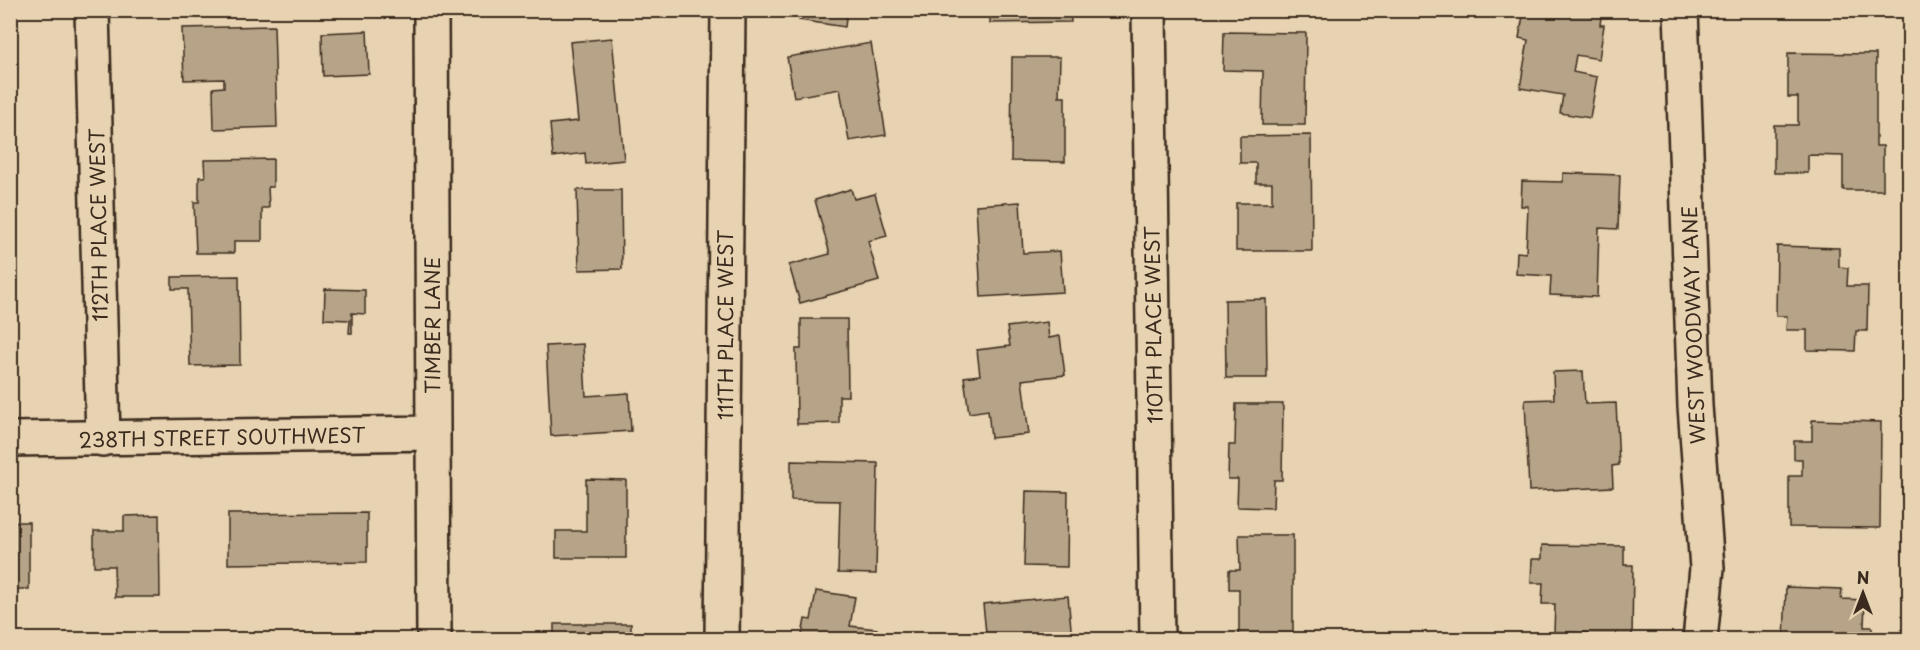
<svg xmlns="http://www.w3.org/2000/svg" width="1920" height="650" font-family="'Playpen Sans',sans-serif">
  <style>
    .building { fill: #b7a488; stroke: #3b2a1e; stroke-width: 1.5 }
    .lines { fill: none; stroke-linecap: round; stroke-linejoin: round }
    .minor-casing { stroke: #3b2a1e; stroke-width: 38 }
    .minor { stroke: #e7d3b1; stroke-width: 33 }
    .labels { text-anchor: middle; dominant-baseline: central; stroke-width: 4.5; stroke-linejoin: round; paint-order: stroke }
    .street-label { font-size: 20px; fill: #3b2a1e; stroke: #e7d3b1 }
  </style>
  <rect width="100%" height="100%" fill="#e7d3b1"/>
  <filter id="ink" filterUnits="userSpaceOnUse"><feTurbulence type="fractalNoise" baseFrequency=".0167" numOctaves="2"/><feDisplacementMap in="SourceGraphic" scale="12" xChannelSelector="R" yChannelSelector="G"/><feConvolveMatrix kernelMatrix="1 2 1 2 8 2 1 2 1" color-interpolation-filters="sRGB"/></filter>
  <g filter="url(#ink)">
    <!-- building -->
    <path class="building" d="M800 10H847L845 27 799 20Z
      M990 10H1070L1071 22 990 23Z
      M1524 10H1602L1600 25H1604L1599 59 1576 55 1573 72 1597 77 1590 118 1560 113 1563 95 1520 88 1528 40 1519 38Z
      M274 26 277 127 214 129 213 88 224 87V79L184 80 182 28Z
      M367 31 369 74 323 76 322 33Z
      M1224 32 1306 33 1305 125H1262L1263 71 1223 70Z
      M612 38 624 160 586 164 585 153 553 157 550 124 578 121 570 42Z
      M871 43 886 135 849 141 840 89 794 97 787 57Z
      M1788 53 1876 54V146H1883V190H1843V156L1808 155V173H1774V125H1798V97H1788Z
      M1012 57H1060L1059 97H1065V162L1011 161Z
      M1311 135 1312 251H1236V203H1272V183H1256V163H1240V136Z
      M273 159V187H268L269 208H262V241H234V253H196L194 202H199V177H205L204 160Z
      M1563 173 1620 175 1618 229 1599 228 1597 297 1550 295 1551 276 1516 274 1517 252 1526 253 1528 206H1521L1522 181 1563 182Z
      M851 189 854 199 875 194 887 236 868 241 879 281 800 303 789 265 830 254 815 200Z
      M577 190H621L622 269 579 270Z
      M1020 202 1023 253 1060 251 1063 292 981 297 976 205Z
      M1777 246 1839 248V267L1848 268 1847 286H1868L1867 331H1856L1855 351 1807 350V330H1786L1787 316H1776Z
      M239 276 240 365 190 366 188 289H172V277Z
      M325 289 365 290V314L352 313V333H349L350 320 324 319Z
      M1266 299 1267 378H1226L1225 300Z
      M801 319H847L848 396H839V423L797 424 796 349H801Z
      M1047 322 1049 338 1060 336 1065 375 1022 380 1029 434 991 438 988 410 969 413 964 377 980 375 977 350 1010 346 1007 327Z
      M583 344 586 396 629 393 631 431 551 436 546 346Z
      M1583 371 1585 404 1616 403 1619 465 1612 466 1613 487 1529 491 1525 400 1554 399 1553 372Z
      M1236 404H1283L1282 480H1274L1273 508 1237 507 1238 479H1228L1229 445H1235Z
      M1812 420 1881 422 1880 528 1789 527V476H1802V459H1794V441H1812Z
      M791 461 878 463 876 574 838 573 840 501 791 500Z
      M586 479 626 480V558H556V531H586Z
      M1026 491 1068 492 1067 567 1024 566Z
      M367 513V562L228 564V514Z
      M159 515 160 597H115L114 566H94V531H124V516Z
      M10 522H29V589H10Z
      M1239 535H1293V640H1239V589H1229V570H1240Z
      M1542 545 1624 546V565H1633L1632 640H1588V633L1554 632 1555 604H1542L1543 583H1531L1532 559H1542Z
      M1786 587 1842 589 1841 599 1865 600 1864 627H1872V640H1784Z
      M816 591 855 597 850 626 877 629 875 640H801L805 619 811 620Z
      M1068 596 1072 639 972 640 971 634 986 633 983 604Z
      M554 624H631V640H554Z"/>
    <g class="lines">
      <!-- minor casing -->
      <g class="minor-casing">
        <path id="minor" d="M92 10 103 439
          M431 10 434 640
          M1149 10 1157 640
          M1681 10 1695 406 1707 568 1700 640
          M10 439 433 433
          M722 640 728 10"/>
      </g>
      <!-- minor -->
      <use href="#minor" class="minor"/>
    </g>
  </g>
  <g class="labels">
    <!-- street labels -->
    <g class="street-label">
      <text transform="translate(98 225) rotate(-91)">112TH PLACE WEST</text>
      <text transform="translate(432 325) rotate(-90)">TIMBER LANE</text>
      <text transform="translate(725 325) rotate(-90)">111TH PLACE WEST</text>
      <text transform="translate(1153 325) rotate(-91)">110TH PLACE WEST</text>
      <text transform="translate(1693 325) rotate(-92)">WEST WOODWAY LANE</text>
      <text transform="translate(222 437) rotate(-1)">238TH STREET SOUTHWEST</text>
    </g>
  </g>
  <!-- margin -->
  <rect width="1920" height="650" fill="none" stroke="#e7d3b1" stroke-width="36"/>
  <rect x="18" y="18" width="1884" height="614" fill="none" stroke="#3b2a1e" stroke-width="2" filter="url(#ink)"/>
  <!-- north arrow -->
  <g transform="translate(1863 593)" stroke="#e7d3b1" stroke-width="4.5" paint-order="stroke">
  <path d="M0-4.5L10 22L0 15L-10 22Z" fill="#3b2a1e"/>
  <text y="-9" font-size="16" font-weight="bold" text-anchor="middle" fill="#3b2a1e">N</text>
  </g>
</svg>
